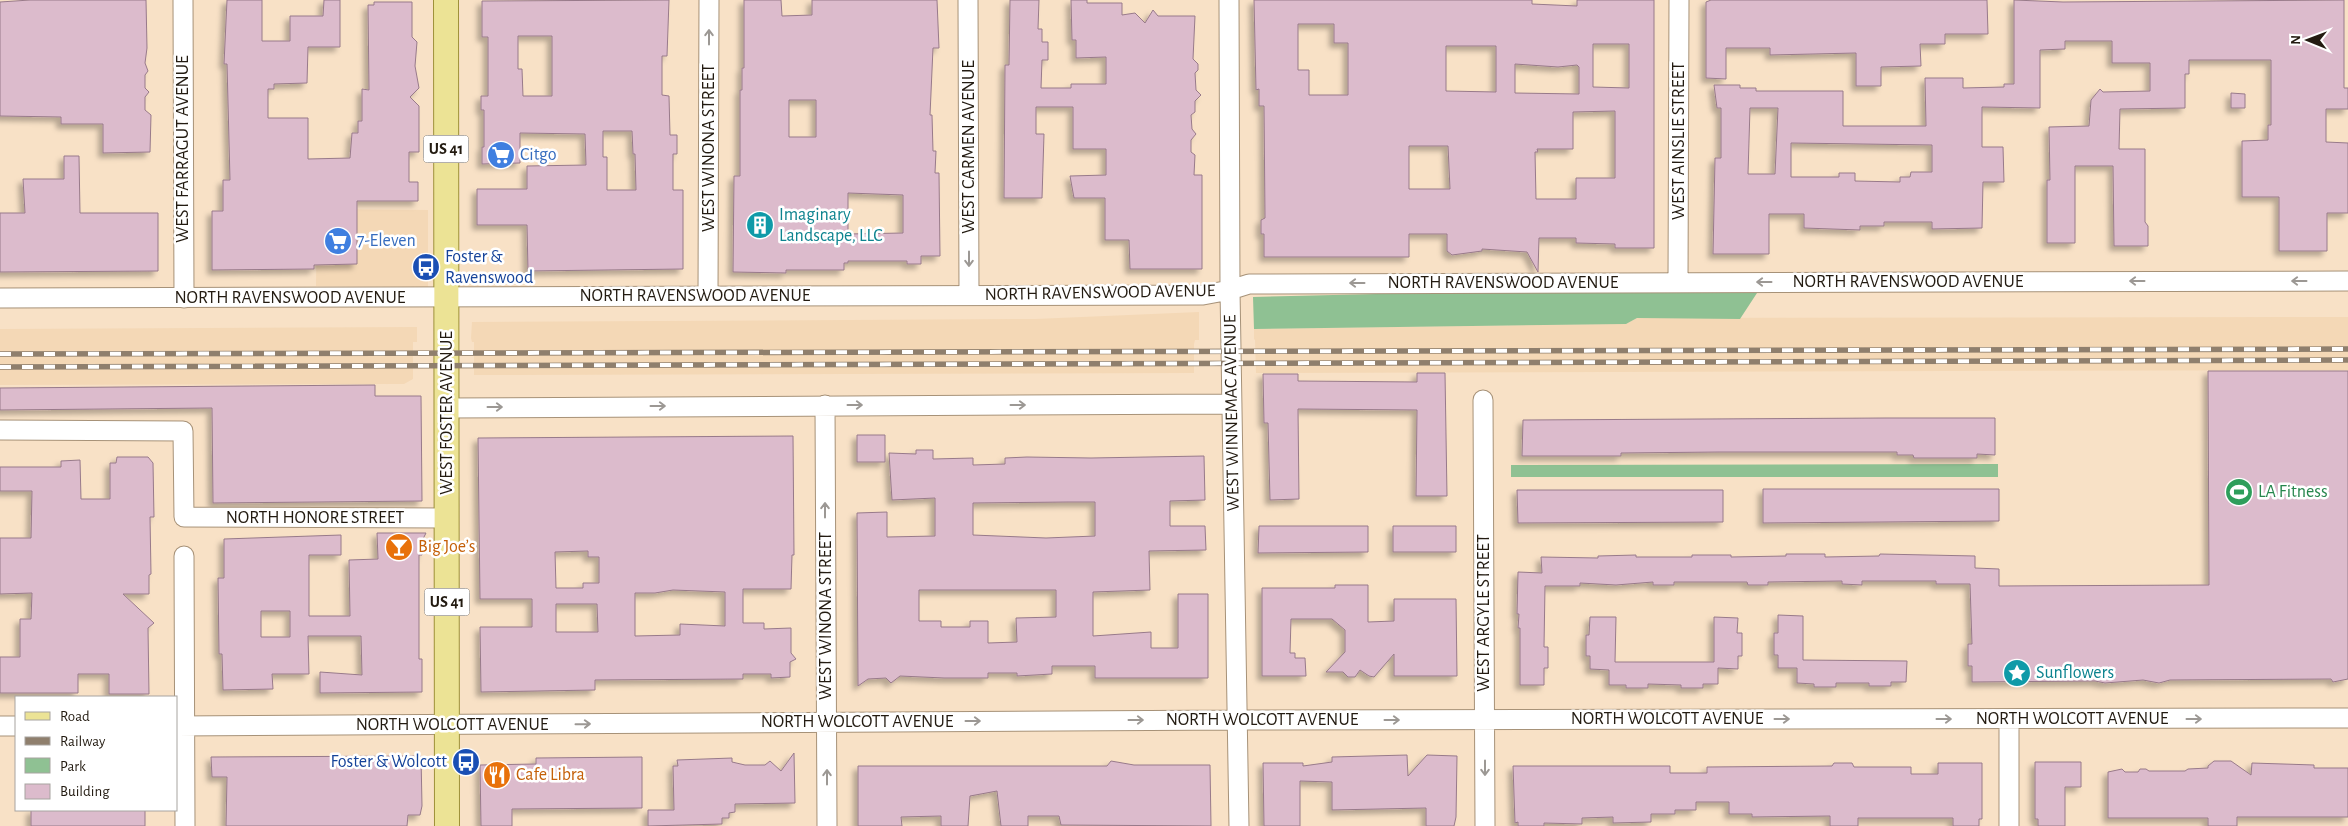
<svg xmlns="http://www.w3.org/2000/svg" width="2348" height="826" font-family="'Alegreya Sans',sans-serif">
  <style>
    .built { fill: #f4d8b6 }
    .green { fill: #8fc193 }
    .building { fill: #dcbbcc; stroke: #987a8a; fill-rule: evenodd; filter: url(#shadow) }
    .lines { fill: none; stroke-linecap: round; stroke-linejoin: round }
    .minor-casing { stroke: #a79278; stroke-width: 21 }
    .major-casing { stroke: #9e9139; stroke-width: 26 }
    .minor { stroke: #fff; stroke-width: 19 }
    .major { stroke: #ece395; stroke-width: 24 }
    .rail-casing { stroke: #8f7f6d; stroke-width: 5.5 }
    .rail { stroke: #fff; stroke-width: 4; stroke-dasharray: 11; stroke-linecap: butt }
    .oneway { stroke: #9c9894 }
    .labels { text-anchor: middle; dominant-baseline: central; stroke-width: 5; stroke-linejoin: round; paint-order: stroke }
    .shield { fill: #fff; stroke: #655f58; stroke-width: 1 }
    .shield-label { font-size: 16px; font-weight: bold; fill: #231b11 }
    .street-label { font-size: 18px; fill: #231b11; stroke: #fff }
    .shop-label { font-size: 18px; fill: #366cbe; stroke: #fff; text-anchor: start }
    .culture-label { font-size: 18px; fill: #0d838f; stroke: #fff; text-anchor: start }
    .transit-label { font-size: 18px; fill: #164399; stroke: #fff; text-anchor: start }
    .leisure-label { font-size: 18px; fill: #27864d; stroke: #fff; text-anchor: start }
    .food-label { font-size: 18px; fill: #c56008; stroke: #fff; text-anchor: start }
  </style>
  <defs>
    <filter id="shadow"><feDropShadow dx="-4.5" dy="4.5" stdDeviation="2.5" flood-color="#0004"/></filter>
  </defs>
  <rect width="100%" height="100%" fill="#f8e1c6"/>
  <!-- built -->
  <path class="built" d="M317 209 428 210V287L316 286Z
    M1199 312V340H1195L1194 344V373L474 375V342H472L471 338 472 322 1035 319Z
    M2348 317V370L1256 373 1255 340 1254 339V329L1626 324 1637 318Z
    M417 327V342H413V379L404 384 0 385V329Z"/>
  <!-- green -->
  <path class="green" d="M1460 292 1757 293 1740 319 1637 318 1626 324 1254 329 1253 297Z
    M1998 464V477H1511V465Z"/>
  <!-- building -->
  <path class="building" d="M30 0H146L147 48 145 63 148 71 145 75V88L149 92 145 97V110L151 115 150 152 103 153V124H61V117L0 116V2Z
    M227 0H262V41H290V16H323L324 0H340V47H308L307 83 274 84V89H268V118H308V159L350 158 352 133H358V121H362V89L369 90 368 5H374V2H412V37L417 42 415 66 419 88 410 97 419 106V152H409V182H418V201H357V264L314 265V269L212 270V211H223V180H230L227 64H224Z
    M669 0 667 56H662V95L669 96 670 135H677V154H673V190H683V269L528 271 527 225H477V189H527V166L586 165 585 134 520 133V163L482 164V147H484V110H481V96H488V37H482V1ZM518 36H552V96H523L522 69H518ZM603 131H632L633 154H635L636 190H607V157H603Z
    M744 0H781L782 16 812 15V0H937L939 48H933L930 115H932L933 151H936L935 173H939L940 256H921V264H907V261H848V263H844V270H786V273L733 272 734 176H740V90H742V68H744ZM789 100H816V137H789ZM848 193 903 195V233L848 234Z
    M1010 0H1039L1038 29H1042V42H1048V60H1042L1041 88H1071V84H1106V57L1076 58V40H1072L1071 0H1087V3H1122V15L1135 13 1145 23 1153 10 1158 16H1195L1193 59 1198 64V70L1195 73 1196 90 1201 95 1195 101V112L1191 115 1192 129 1196 134 1191 140V152L1195 155 1194 175H1202V269H1130L1129 240H1105V198H1074L1070 176 1106 175V149H1073V107H1036V134H1044L1042 198H1004L1005 65H1009Z
    M1254 0H1532V4L1577 6V0H1654V248H1615V244L1576 243V238H1539L1538 272 1527 252 1482 249V251L1452 255 1447 251V234H1409V257H1264V234H1261V220L1265 218 1264 106H1259V89L1256 90ZM1298 24H1334V43H1348V95H1309V70H1298ZM1593 44H1629V88L1593 87ZM1446 46H1496V92L1446 91ZM1515 64 1558 67 1577 65 1579 67V94L1515 93ZM1615 111V178H1576V199H1536L1535 152H1538L1537 149H1573V112ZM1409 146H1448L1450 189H1409Z
    M1711 0H1987L1988 34H1945V44H1920L1921 66 1881 67V86H1856V53L1770 55V48H1726V79L1706 78V2Z
    M2014 0 2063 2 2344 0V88H2348V109H2326V142L2348 143V213H2327V251H2279V197H2242V141L2268 140V125H2271V60H2189V74H2185V108L2120 109 2119 149H2145V222L2148 226V246H2114L2113 166H2075V243H2047V180H2050L2049 127 2089 126 2091 100 2100 89 2103 92 2150 91V63H2112V41H2065V49L2040 50V108L1982 107V147H2003L2004 182H1983L1982 228 1932 229V222H1884V226H1860V230L1804 228V214H1769V254H1713L1715 158H1721V108H1717L1714 85H1740V88H1756V91H1843V126H1926L1925 78H1963V88L2004 87V84H2014ZM1750 108H1778L1775 174H1748ZM1791 143 1932 145V172H1911L1910 177H1900V182L1855 181V173H1839V177H1791Z
    M2231 93 2245 94V108H2231Z
    M64 156H79L80 213H158V271L0 272V213H25L23 179H64Z
    M2208 371H2348V679L2333 682 2331 679 2170 680 2159 683 2143 680 2105 683 2095 681 1972 682V666H1968V644H1972L1970 584H1936V581H1862V585L1842 584V581L1768 582V585H1748L1747 582H1674V585H1653V582L1616 585 1580 583V586H1545L1544 647H1548V668H1544V685H1520V628H1518L1519 614H1517L1518 572 1542 573 1541 557 1598 558V556L1636 555V557H1692V555H1731V557L1786 556V554H1825V557L1879 556 1880 554 1975 556V568L1999 569V586L2209 585Z
    M1417 373H1445L1447 496H1416L1417 410 1298 409 1299 499 1270 500 1268 423H1264L1263 374H1298V381L1417 382Z
    M375 385V396H421L422 501 213 503 212 408 0 410V388Z
    M1887 418H1995V455L1977 454V458H1914L1913 455H1897V452H1719L1621 453V456H1522L1523 420Z
    M857 435H885V462H857Z
    M793 436 794 555H792L791 589H743V623H764V629L791 628V653L796 659 790 662V677L771 678V674H743V679L595 680V690L481 692 480 627H532V599H480L478 438ZM588 551V557H599V583H583V588H556L555 552ZM673 590 725 592V626L680 624V635L635 636V593H655ZM556 604H597L598 632H556Z
    M916 450H933V459L973 458V465L1005 464V458L1027 457 1091 458 1204 456 1205 500 1170 501V526H1205L1206 550 1149 551 1150 590 1093 592V636L1151 632V648H1178V594H1208V678H1095V666H1052V674L1017 676V673H988V678H944L900 676 891 683 886 678 868 679 858 686 857 513 887 512V537L935 536V498L892 500 889 453 916 454ZM1068 502H1095V536L1046 538 973 535V503ZM919 590H1056V617L1016 618 1017 642 988 643V621H970V627H941V621H919Z
    M117 457H148L153 463 154 517H150L151 574 149 575V594H123L154 623 148 628 149 694H109V674H78V693H0V657H20V619H31L32 593 0 594V538H31L32 491H0V467H61V461L80 460 81 499H110V463H116Z
    M1763 489H1999V521L1763 523Z
    M1517 490H1723V522L1518 523Z
    M1259 526H1368V552L1258 553Z
    M1393 526H1456V552H1393Z
    M377 533H426L422 541V555H419V659H422V692L320 693V672L362 675 361 636H308L309 674H272L273 689 223 690 222 654H219L218 578H224V539L341 535V555H309V616H350L349 560 378 559ZM261 611H290V637H261Z
    M1335 585H1368V622L1394 621V599H1456L1457 676H1394V654L1374 677 1369 676 1360 670 1355 677H1348L1343 672H1326L1345 652V630L1332 619H1291L1290 653H1295V658H1305L1306 676H1262V588H1335Z
    M1778 615 1803 616V660L1907 661 1906 682H1891V686H1869V683H1836V687H1814V684L1797 683V668H1778V655H1774V633H1778Z
    M1590 617H1616L1615 662H1714V617L1738 618 1737 633H1742V656H1738V669L1718 668V684H1703V688H1681V685L1648 684V688H1626V685H1609V670L1590 669V656H1586V635H1589Z
    M794 753 795 803 735 804V812L729 813V818H722V824L648 826V810H674L673 766H678L677 760 732 758V762L745 765H765L770 761 781 771Z
    M1407 755 1408 776 1427 755 1457 756 1456 817 1454 826H1426V808L1332 810V782L1300 781V826H1264L1263 763H1303V766L1332 762V757Z
    M421 756 422 806 420 815H408L407 826H226L227 777H212L211 757Z
    M642 757V808L512 809V826H481L480 765 536 764V758Z
    M1111 761 1134 765H1210L1211 826 1061 825 1059 816H1028V826H1001L997 791 970 796 968 826H941V816L901 817 902 826H858V766H1107Z
    M2214 761H2231L2251 775 2252 763 2314 765V768H2348V817H2237V826H2208V818H2108V772L2122 769 2125 772H2138L2140 769H2146L2149 771H2185L2188 769 2208 768V766Z
    M2035 762H2081V787H2065V826H2038V819H2035Z
    M1834 763H1852L1854 767H1911V774H1938V763H1982V819H1979V826H1953V818H1858V826H1830V816L1752 817V814H1729V802H1696V810H1675V814H1651V822L1613 823V817L1582 818V824L1544 823V826H1518V822L1515 823 1513 766H1670V773H1707V767L1832 766Z
    M31 810H145V826H31Z"/>
  <g class="lines">
    <!-- minor casing -->
    <g class="minor-casing">
      <path id="minor" d="M183 0 184 298
        M968 0 969 295
        M1229 0 1230 290 1239 826
        M1678 282 1679 0
        M708 296 709 0
        M0 298 1203 295 1230 290 1249 284 2348 281
        M1483 400 1485 826
        M825 405 827 826
        M446 408 1232 404
        M0 430 183 431 184 517 447 518
        M184 556 185 826
        M2009 719V826
        M0 726H16
        M176 726 1238 720 2348 718"/>
    </g>
    <!-- major casing -->
    <g class="major-casing">
      <path id="major" d="M446 0 447 826"/>
    </g>
    <!-- minor -->
    <use href="#minor" class="minor"/>
    <!-- major -->
    <use href="#major" class="major"/>
    <!-- rail casing -->
    <g class="rail-casing">
      <path id="rail" d="M0 354 2348 349
        M0 367 2348 360"/>
    </g>
    <!-- rail -->
    <use href="#rail" class="rail"/>
  </g>
  <!-- one-way arrows -->
  <defs><path id="oneway-shaft" d="M-6 0H5M1.5-3L5.5 0L1.5 3" fill="none" stroke-width="1.6" stroke-linecap="round" stroke-linejoin="round" transform="scale(1.25)"/></defs>
  <g class="oneway">
    <use href="#oneway-shaft" transform="translate(709 37) rotate(-90)"/>
    <use href="#oneway-shaft" transform="translate(969 259) rotate(90)"/>
    <use href="#oneway-shaft" transform="translate(2137 281) rotate(180)"/>
    <use href="#oneway-shaft" transform="translate(2299 281) rotate(180)"/>
    <use href="#oneway-shaft" transform="translate(1764 282) rotate(180)"/>
    <use href="#oneway-shaft" transform="translate(1357 283) rotate(180)"/>
    <use href="#oneway-shaft" transform="translate(855 405)"/>
    <use href="#oneway-shaft" transform="translate(1018 405)"/>
    <use href="#oneway-shaft" transform="translate(658 406)"/>
    <use href="#oneway-shaft" transform="translate(495 407)"/>
    <use href="#oneway-shaft" transform="translate(825 510) rotate(-90)"/>
    <use href="#oneway-shaft" transform="translate(1782 719)"/>
    <use href="#oneway-shaft" transform="translate(1944 719)"/>
    <use href="#oneway-shaft" transform="translate(2194 719)"/>
    <use href="#oneway-shaft" transform="translate(1136 720)"/>
    <use href="#oneway-shaft" transform="translate(1392 720)"/>
    <use href="#oneway-shaft" transform="translate(973 721)"/>
    <use href="#oneway-shaft" transform="translate(583 724) rotate(-1)"/>
    <use href="#oneway-shaft" transform="translate(1485 768) rotate(90)"/>
    <use href="#oneway-shaft" transform="translate(827 777) rotate(-90)"/>
  </g>
  <!-- icons -->
  <defs>
    <g id="supermarket-disc" transform="scale(1.4375)"><circle r="9.5" fill="#3f7fe0" stroke="#fff"/><path d="M-6-5.5h2.5l.6 2H6L4.5 2H-2.5L-4.4-4H-6ZM-1.5 3.2a1.3 1.3 0 1 0 .1 0ZM3 3.2a1.3 1.3 0 1 0 .1 0Z" fill="#fff"/></g>
    <g id="building-disc" transform="scale(1.4375)"><circle r="9.5" fill="#0f9aa8" stroke="#fff"/><path d="M-4-6H4V6H1V3H-1V6H-4ZM-2.5-4.3h1.7v1.8h-1.7ZM.8-4.3h1.7v1.8H.8ZM-2.5-1h1.7V.8h-1.7ZM.8-1h1.7V.8H.8Z" fill="#fff"/></g>
    <g id="bus-disc" transform="scale(1.4375)"><circle r="9.5" fill="#1a4fb4" stroke="#fff"/><path d="M-5-6H5V4H4V6H2V4H-2V6H-4V4H-5ZM-3.5-4V0h7V-4ZM-3.5 1.2v1.5H-2V1.2ZM2 1.2v1.5H3.5V1.2Z" fill="#fff"/></g>
    <g id="stadium-disc" transform="scale(1.4375)"><circle r="9.5" fill="#2e9e5b" stroke="#fff"/><path d="M0-5a6.5 5 0 1 0 0 10a6.5 5 0 1 0 0-10ZM-3.5-1.8h7v3.6h-7Z" fill="#fff"/></g>
    <g id="bar-disc" transform="scale(1.4375)"><circle r="9.5" fill="#e8710a" stroke="#fff"/><path d="M-6-5H6L.8 .8V4.5H3.5V6h-7V4.5H-.8V.8Z" fill="#fff"/></g>
    <g id="sight-disc" transform="scale(1.4375)"><circle r="9.5" fill="#0f9aa8" stroke="#fff"/><path d="M0-6L1.8-2.2L6-1.7L2.9 1.2L3.7 5.4L0 3.3L-3.7 5.4L-2.9 1.2L-6-1.7L-1.8-2.2Z" fill="#fff"/></g>
    <g id="restaurant-disc" transform="scale(1.4375)"><circle r="9.5" fill="#e8710a" stroke="#fff"/><path d="M-5-6h1v4h1v-4h1v4h1v-4h1v5L-1.5 .5V6h-2V.5L-5-1ZM5-6V6H3V1.5H1.5Q1.5-4 5-6Z" fill="#fff"/></g>
  </defs>
  <g fill-rule="evenodd">
    <use href="#supermarket-disc" x="501" y="155"/>
    <use href="#building-disc" x="760" y="225"/>
    <use href="#supermarket-disc" x="338" y="241"/>
    <use href="#bus-disc" x="426" y="267"/>
    <use href="#stadium-disc" x="2239" y="492"/>
    <use href="#bar-disc" x="399" y="547"/>
    <use href="#sight-disc" x="2017" y="673"/>
    <use href="#bus-disc" x="466" y="762"/>
    <use href="#restaurant-disc" x="497" y="775"/>
  </g>
  <g class="labels">
    <!-- shield labels -->
    <g class="shield">
      <rect x="423.5" y="135.5" width="45" height="27" rx="4"/>
      <rect x="424.5" y="588.5" width="45" height="27" rx="4"/>
    </g>
    <g class="shield-label">
      <text x="446" y="149">US 41</text>
      <text x="447" y="602">US 41</text>
    </g>
    <!-- street labels -->
    <g class="street-label">
      <text transform="translate(1679 141) rotate(-90)">WEST AINSLIE STREET</text>
      <text transform="translate(969 147) rotate(-90)">WEST CARMEN AVENUE</text>
      <text transform="translate(709 148) rotate(-90)">WEST WINONA STREET</text>
      <text transform="translate(183 149) rotate(-90)">WEST FARRAGUT AVENUE</text>
      <text x="1908" y="282">NORTH RAVENSWOOD AVENUE</text>
      <text x="1503" y="283">NORTH RAVENSWOOD AVENUE</text>
      <text transform="translate(1100 293) rotate(-1)">NORTH RAVENSWOOD AVENUE</text>
      <text x="695" y="296">NORTH RAVENSWOOD AVENUE</text>
      <text x="290" y="298">NORTH RAVENSWOOD AVENUE</text>
      <text transform="translate(447 413) rotate(-90)">WEST FOSTER AVENUE</text>
      <text transform="translate(1232 413) rotate(-91)">WEST WINNEMAC AVENUE</text>
      <text x="315" y="518">NORTH HONORE STREET</text>
      <text transform="translate(1484 613) rotate(-90)">WEST ARGYLE STREET</text>
      <text transform="translate(826 616) rotate(-90)">WEST WINONA STREET</text>
      <text x="1667" y="719">NORTH WOLCOTT AVENUE</text>
      <text x="2072" y="719">NORTH WOLCOTT AVENUE</text>
      <text x="1262" y="720">NORTH WOLCOTT AVENUE</text>
      <text x="857" y="722">NORTH WOLCOTT AVENUE</text>
      <text x="452" y="725">NORTH WOLCOTT AVENUE</text>
    </g>
    <!-- shop labels -->
    <g class="shop-label">
      <text x="520" y="155">Citgo</text>
      <text x="357" y="241">7-Eleven</text>
    </g>
    <!-- culture labels -->
    <g class="culture-label">
      <text x="779" y="215">Imaginary<tspan x="779" dy="21">Landscape, LLC</tspan></text>
      <text x="2036" y="673">Sunflowers</text>
    </g>
    <!-- transit labels -->
    <g class="transit-label">
      <text x="445" y="257">Foster &amp;<tspan x="445" dy="21">Ravenswood</tspan></text>
      <text x="447" y="762" text-anchor="end">Foster &amp; Wolcott</text>
    </g>
    <!-- leisure labels -->
    <g class="leisure-label">
      <text x="2258" y="492">LA Fitness</text>
    </g>
    <!-- food labels -->
    <g class="food-label">
      <text x="418" y="547">Big Joe’s</text>
      <text x="516" y="775">Cafe Libra</text>
    </g>
  </g>
  <!-- legend -->
  <rect x="15" y="696" width="162" height="115" fill="#ffffff" stroke="#a7a4a0"/>
  <rect x="25" y="712" width="25" height="8" fill="#ece395" stroke="#a7a4a0"/>
  <text x="60" y="721" font-size="15" fill="#231b11">Road</text>
  <rect x="25" y="737" width="25" height="8" fill="#8f7f6d" stroke="#a7a4a0"/>
  <text x="60" y="746" font-size="15" fill="#231b11">Railway</text>
  <rect x="25" y="758" width="25" height="15" fill="#8fc193" stroke="#a7a4a0"/>
  <text x="60" y="771" font-size="15" fill="#231b11">Park</text>
  <rect x="25" y="784" width="25" height="15" fill="#dcbbcc" stroke="#a7a4a0"/>
  <text x="60" y="796" font-size="15" fill="#231b11">Building</text>
  <!-- north arrow -->
  <g transform="translate(2308 40) rotate(271)" stroke="#ffffff" stroke-width="4" paint-order="stroke">
  <path d="M0-4L9 19L0 12L-9 19Z" fill="#231b11"/>
  <text y="-8" font-size="14" font-weight="bold" text-anchor="middle" fill="#231b11">N</text>
  </g>
</svg>
